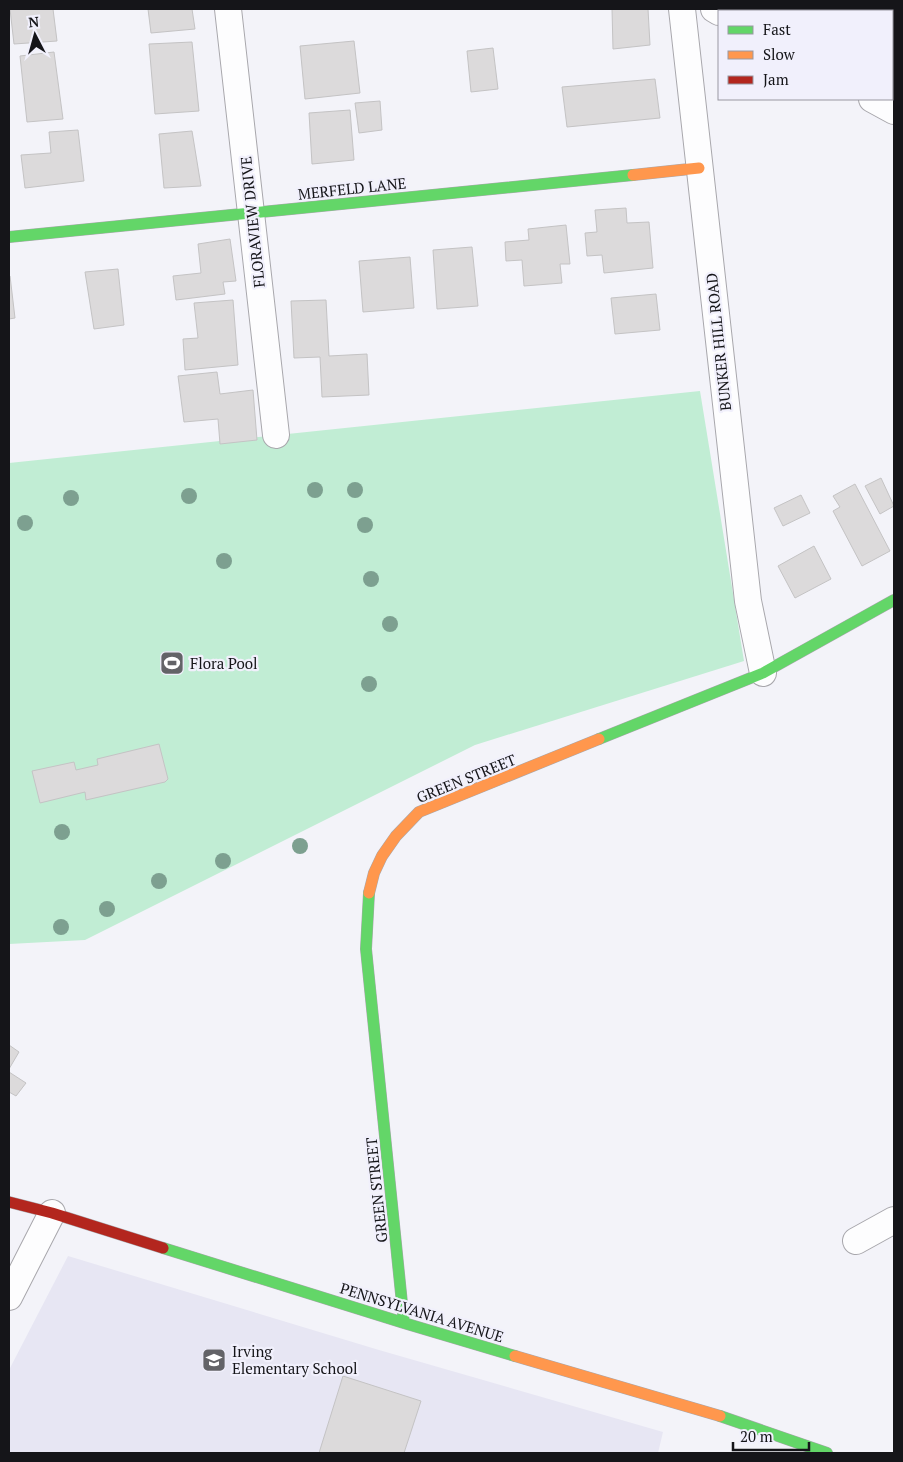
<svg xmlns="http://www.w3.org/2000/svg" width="903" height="1462" font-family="'PT Serif',serif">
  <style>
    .built { fill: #e7e6f3 }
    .green { fill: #c1edd4 }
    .building { fill: #dcdadb; stroke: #c4c3c4 }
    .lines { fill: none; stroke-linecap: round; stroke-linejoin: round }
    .street-casing { stroke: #a8a7ac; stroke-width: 28 }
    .fast-casing { stroke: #a8a7ac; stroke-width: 12 }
    .slow-casing { stroke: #a8a7ac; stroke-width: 12 }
    .jam-casing { stroke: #a8a7ac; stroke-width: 12 }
    .street { stroke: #fdfdfe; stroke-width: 26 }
    .fast { stroke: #63d668; stroke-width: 11 }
    .slow { stroke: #ff974d; stroke-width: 11 }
    .jam { stroke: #b3261e; stroke-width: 11 }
    .tree { fill: #7da090 }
    .labels { text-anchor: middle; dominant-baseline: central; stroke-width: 4.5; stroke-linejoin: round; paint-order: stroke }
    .street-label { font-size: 15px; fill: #151519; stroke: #f1f0fc }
    .poi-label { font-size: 15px; fill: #151519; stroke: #f1f0fc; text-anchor: start }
  </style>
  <rect width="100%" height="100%" fill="#f3f3f9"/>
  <!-- built -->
  <path class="built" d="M68 1256 379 1350 663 1432 658 1453H9V1370Z"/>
  <!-- green -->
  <path class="green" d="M700 391 744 661 475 745 85 940 9 944V463Z"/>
  <!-- building -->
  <path class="building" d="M10 9H53L57 41 14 44Z
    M148 9H192L195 29 151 33Z
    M612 9H648L650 45 613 49Z
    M872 9H894V52L892 50V11H870Z
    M354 41 360 93 305 99 300 46Z
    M192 42 199 111 155 114 149 44Z
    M493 48 498 89 471 92 467 51Z
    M54 52 63 119 27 122 20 56Z
    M655 79 660 118 567 127 562 87Z
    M380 101 382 130 359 133 355 103Z
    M350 110 354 160 312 164 309 113Z
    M78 130 84 181 25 188 21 155 51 153 49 132Z
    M192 131 201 186 164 188 159 134Z
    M626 208 627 223 649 222 653 268 604 273 602 255 587 256 585 233 597 232 595 210Z
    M566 225 570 264H560L562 283 524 286 522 260 506 261 505 242 529 240 528 229Z
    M230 239 236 281 223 282 225 294 176 300 173 276 201 273 198 244Z
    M472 247 478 306 437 309 433 250Z
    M410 257 414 308 363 312 359 261Z
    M118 269 124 325 94 329 85 272Z
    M9 276H10L15 318 9 319Z
    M656 294 660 330 615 334 611 298Z
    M233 300 238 365 185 370 183 339 198 338 194 303Z
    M326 300 329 356 367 354 369 395 322 397 320 357 294 358 291 301Z
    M217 372 220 394 253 390 257 440 220 444 218 419 184 422 178 376Z
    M881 478 894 506 880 514 865 486Z
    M855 484 890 551 862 566 833 511 840 507 833 496Z
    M801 495 810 513 783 526 774 508Z
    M814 546 831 579 795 598 778 566Z
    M159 744 168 779 165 782 86 800 85 792 40 803 32 771 74 762 76 770 98 765 97 759Z
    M9 1045 19 1052 9 1069Z
    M9 1072 26 1083 16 1096 9 1092Z
    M343 1376 421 1401 404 1453H319Z"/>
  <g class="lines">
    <!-- street casing -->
    <g class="street-casing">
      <path id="street" d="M228 9 276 435
        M682 9 748 601 763 673
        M714 9 719 12
        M872 99 894 111
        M856 1241 894 1220
        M9 1297 52 1213"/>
    </g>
    <!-- fast casing -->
    <g class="fast-casing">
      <path id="fast" d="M9 237 633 175
        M599 739 763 673 894 600
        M369 893 366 949 404 1323
        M163 1248 404 1323 515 1356
        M720 1416 827 1453"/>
    </g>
    <!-- slow casing -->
    <g class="slow-casing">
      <path id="slow" d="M633 175 699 168
        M369 893 374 873 382 856 396 836 419 812 599 739
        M515 1356 720 1416"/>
    </g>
    <!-- jam casing -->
    <g class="jam-casing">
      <path id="jam" d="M9 1202 52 1213 163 1248"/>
    </g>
    <!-- street -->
    <use href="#street" class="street"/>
    <!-- fast -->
    <use href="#fast" class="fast"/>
    <!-- slow -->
    <use href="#slow" class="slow"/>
    <!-- jam -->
    <use href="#jam" class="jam"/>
  </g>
  <!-- trees -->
  <g class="tree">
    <circle cx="315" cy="490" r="8"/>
    <circle cx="355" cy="490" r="8"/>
    <circle cx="189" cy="496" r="8"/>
    <circle cx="71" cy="498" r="8"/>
    <circle cx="25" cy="523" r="8"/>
    <circle cx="365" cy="525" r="8"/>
    <circle cx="224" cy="561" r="8"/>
    <circle cx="371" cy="579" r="8"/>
    <circle cx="390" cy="624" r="8"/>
    <circle cx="369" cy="684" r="8"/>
    <circle cx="62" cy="832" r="8"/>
    <circle cx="300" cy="846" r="8"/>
    <circle cx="223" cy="861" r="8"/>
    <circle cx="159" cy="881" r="8"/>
    <circle cx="107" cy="909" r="8"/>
    <circle cx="61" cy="927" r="8"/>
  </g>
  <!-- icons -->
  <defs>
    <g id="stadium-square" transform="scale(1.25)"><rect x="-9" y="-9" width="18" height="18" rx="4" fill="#636367" stroke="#f1f0fc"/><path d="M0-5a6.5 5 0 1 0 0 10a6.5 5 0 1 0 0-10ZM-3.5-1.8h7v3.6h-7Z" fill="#fff"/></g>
    <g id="school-square" transform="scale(1.25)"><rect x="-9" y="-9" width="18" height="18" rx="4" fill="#636367" stroke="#f1f0fc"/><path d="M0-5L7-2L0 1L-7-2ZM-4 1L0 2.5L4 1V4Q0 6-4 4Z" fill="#fff"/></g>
  </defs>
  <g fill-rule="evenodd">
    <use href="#stadium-square" x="172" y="663"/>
    <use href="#school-square" x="214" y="1360"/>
  </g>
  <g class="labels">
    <!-- street labels -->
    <g class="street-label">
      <text transform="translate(352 188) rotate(-6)">MERFELD LANE</text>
      <text transform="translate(252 222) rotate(-96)">FLORAVIEW DRIVE</text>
      <text transform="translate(718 342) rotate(-96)">BUNKER HILL ROAD</text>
      <text transform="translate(466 778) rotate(-22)">GREEN STREET</text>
      <text transform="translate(376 1190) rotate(-96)">GREEN STREET</text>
      <text transform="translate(422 1312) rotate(17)">PENNSYLVANIA AVENUE</text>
    </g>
    <!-- poi labels -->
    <g class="poi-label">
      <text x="190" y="663">Flora Pool</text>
      <text x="232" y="1351">Irving<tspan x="232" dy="17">Elementary School</tspan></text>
    </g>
  </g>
  <!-- border -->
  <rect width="903" height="1462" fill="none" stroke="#151519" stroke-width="20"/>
  <!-- legend -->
  <rect x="718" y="10" width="175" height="90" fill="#f1f0fc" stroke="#9998a1"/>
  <rect x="728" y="26" width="25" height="8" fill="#63d668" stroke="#9998a1"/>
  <text x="763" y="35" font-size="15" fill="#151519">Fast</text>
  <rect x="728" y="51" width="25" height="8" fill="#ff974d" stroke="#9998a1"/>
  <text x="763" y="60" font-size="15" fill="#151519">Slow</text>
  <rect x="728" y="76" width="25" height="8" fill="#b3261e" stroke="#9998a1"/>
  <text x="763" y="85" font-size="15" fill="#151519">Jam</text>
  <!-- north arrow -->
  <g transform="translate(35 35) rotate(354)" stroke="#f1f0fc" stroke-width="4" paint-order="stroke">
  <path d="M0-4L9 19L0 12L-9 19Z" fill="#151519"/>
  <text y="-8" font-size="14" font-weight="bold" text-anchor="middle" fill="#151519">N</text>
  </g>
  <!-- scale -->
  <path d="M733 1442v8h76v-8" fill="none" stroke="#151519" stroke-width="2.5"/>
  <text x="740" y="1442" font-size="15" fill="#151519" stroke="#f1f0fc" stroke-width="4" paint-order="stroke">20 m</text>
</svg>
